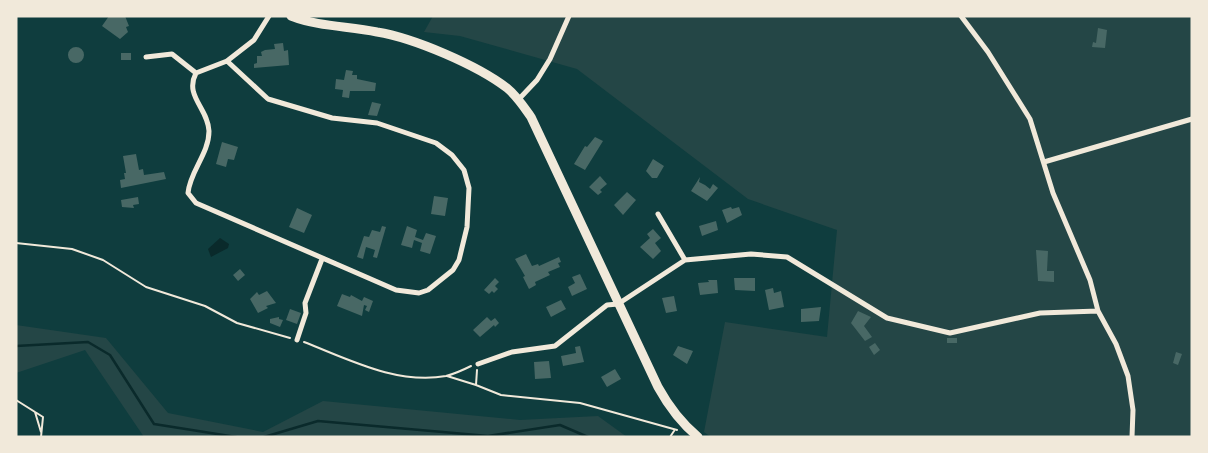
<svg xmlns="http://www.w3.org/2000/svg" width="1208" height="453" font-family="Montserrat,sans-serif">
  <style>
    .green { fill: #244646 }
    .water { fill: #0a2a2b }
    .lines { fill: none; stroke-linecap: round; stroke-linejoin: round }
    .stream { stroke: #0a2a2b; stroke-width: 2.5 }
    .building { fill: #486865 }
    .path { stroke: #f1e9da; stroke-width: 2 }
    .minor { stroke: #f1e9da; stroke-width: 5 }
    .primary { stroke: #f1e9da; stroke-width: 9 }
  </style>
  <rect width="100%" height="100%" fill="#0f3d3e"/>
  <!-- green -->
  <path class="green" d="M433 16H1192V437H711L704 432 725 322 827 337 837 230 748 199 577 69 460 36 424 32Z
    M16 325 106 338 168 413 263 432 323 401 520 420 598 416 627 437H144L85 350 16 373Z"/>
  <!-- water -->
  <path class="water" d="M220 238 229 244 228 248 211 257 208 249Z"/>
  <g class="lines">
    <!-- stream -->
    <path class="stream" d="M16 346 88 342 110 355 154 424 236 437
      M264 437 318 421 488 436 560 425 588 437"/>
  </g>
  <!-- building -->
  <path class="building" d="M109 16H125L129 26 126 27 128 32 120 39 102 26Z
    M1098 28 1107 30 1105 48 1092 47 1093 42 1096 43Z
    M283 43 284 51 288 50 289 65 254 68V64L257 63V56H262L261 52 265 50 275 49 274 44Z
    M68 55a8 8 0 1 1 16 0a8 8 0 1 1-16 0Z
    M121 53H131V60H121Z
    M346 70 353 71 352 75H357V79L376 83 375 91H350L349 98 342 97 343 90 335 89 336 79 344 80Z
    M372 102 381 104 377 116 368 115Z
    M595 137 603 141 585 170 574 164 585 146 587 147Z
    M222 142 238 147 234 160 228 159 226 167 216 164Z
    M136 154 139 170 143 169 144 175 164 172 166 179 121 188 120 180 125 179 124 173H126L123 156Z
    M653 159 664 166 657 178H652L646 171Z
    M600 176 607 184 600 190 602 192 598 195 589 187Z
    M700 177 699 182 705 185 710 189 713 184 718 188 707 201 691 191Z
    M627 192 636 200 623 215 614 205Z
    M434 196 448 198 445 216 431 214Z
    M138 197 139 204 133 205 134 208 122 207 121 200Z
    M731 207 732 209 739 207 742 215 727 223 722 210Z
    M297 208 312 215 304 233 289 227Z
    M716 221 718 230 702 236 699 226Z
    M382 226 386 227 377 258 373 257 375 250 366 247 363 259 357 257 364 236 369 237 372 230 380 232Z
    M407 226 417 230 415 237 423 240 426 233 436 236 430 254 420 251 422 243 414 240 412 248 401 245Z
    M653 229 661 238 655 243 661 251 653 259 640 247 650 238 647 234Z
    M1036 250 1048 251 1047 271H1054V282L1038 281Z
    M526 254 532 266 538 264 539 266 559 257 561 262 558 263 560 267 548 272 550 275 535 282 536 285 529 289 523 277 525 276 515 259Z
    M240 269 245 275 238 281 233 275Z
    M580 274 587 289 572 296 568 287 575 283 572 277Z
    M495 278 499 282 495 286 498 289 494 293 492 291 489 294 484 290Z
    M734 278H755V291L735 290Z
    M708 280H717L718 293 700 295 698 283 709 282Z
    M773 288 774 293 781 291 784 307 769 310 765 290Z
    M267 291 276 303 266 306 268 308 258 313 250 299 257 292 259 295Z
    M342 294 350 297 351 295 362 301 364 297 373 301 369 312 365 310 367 306 364 305 362 316 337 306Z
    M674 296 677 311 666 313 662 298Z
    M561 300 566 309 551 317 546 307Z
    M821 307 819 321 801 322V309Z
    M290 309 301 313 297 324 286 320Z
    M858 311 871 317 864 326 872 337 865 341 851 323Z
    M279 317V319L283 320 280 327 270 323V319Z
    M487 317 491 321 495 318 499 323 495 327 494 325 480 337 473 330Z
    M947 338H957V343H947Z
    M875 343 880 350 874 355 869 347Z
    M580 346 584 362 563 366 561 356 576 353 575 347Z
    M678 346 693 351 687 364 673 355Z
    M1176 352 1182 354 1178 365 1173 363Z
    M549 361 551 378 535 379 534 362Z
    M615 369 621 379 607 387 601 377Z"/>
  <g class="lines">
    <!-- path -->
    <path class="path" d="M16 243 72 249 103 260 146 287 205 306 237 323 290 338
      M304 342C348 359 397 385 446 376 454 374 463 370 471 366
      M477 370 476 385 501 395 580 403 677 430
      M447 376 476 385
      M16 400 43 417 41 437
      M35 412 41 432
      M670 437 674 431"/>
    <!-- minor -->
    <path class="minor" d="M961 16 988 52 1030 119 1053 193 1090 280 1098 311 1116 344 1128 376 1133 410 1132 437
      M146 57 172 54 196 73
      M227 61 268 99 332 118 377 123 436 143 452 155 464 170 469 188 467 227 459 260 453 270 428 290 419 293 396 290 196 203 188 193C190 171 209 154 209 131 208 108 184 96 196 73L227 61 254 40 269 16
      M519 99 537 80 550 59 569 16
      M1044 162 1192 119
      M658 214 685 260
      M297 340 306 313 305 303 322 259
      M478 364 512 352 555 346 607 305 618 304 685 260 751 254 787 257 887 318 950 333 1040 313 1098 311"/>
    <!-- primary -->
    <path class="primary" d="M291 16C319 27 348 26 377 32 414 38 477 65 507 88 517 96 524 107 531 117L658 387C669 407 680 422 698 437"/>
  </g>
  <!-- border -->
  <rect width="1208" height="453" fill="none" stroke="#f1e9da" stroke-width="35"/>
</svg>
